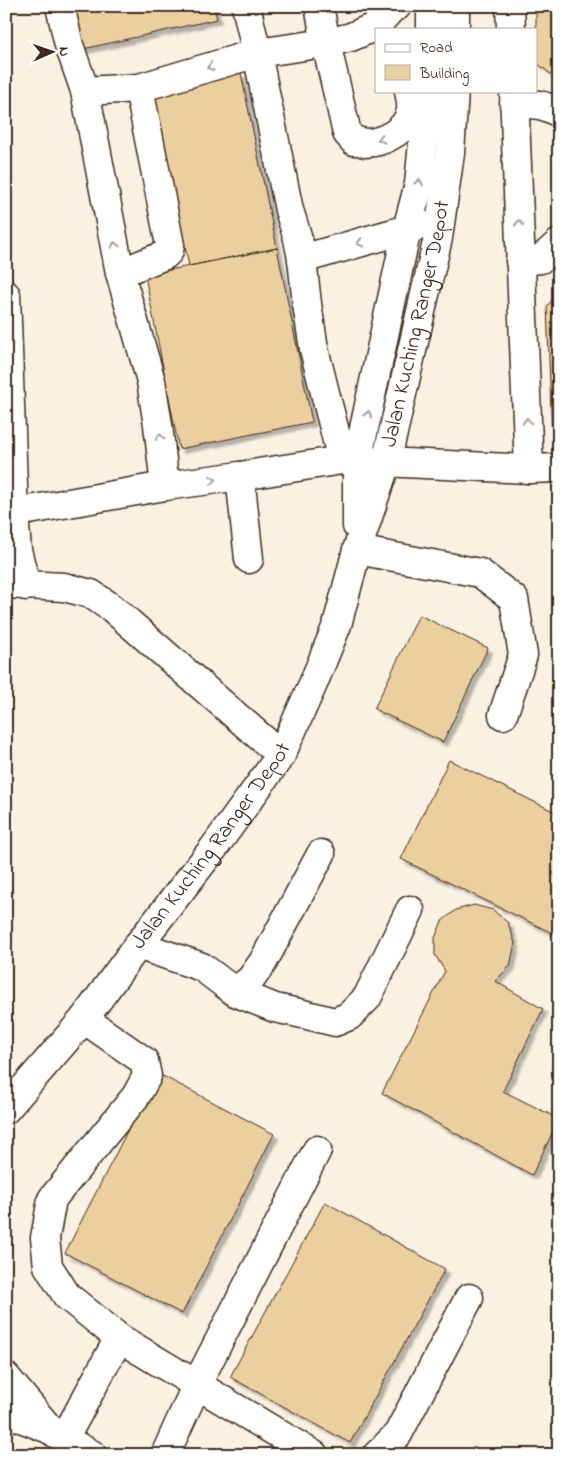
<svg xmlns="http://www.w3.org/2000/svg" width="565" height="1461" font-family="'Indie Flower',sans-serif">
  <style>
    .building { fill: #ebd09f; stroke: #3b2a1e; filter: url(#shadow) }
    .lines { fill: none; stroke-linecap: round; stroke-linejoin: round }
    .minor-casing { stroke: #3b2a1e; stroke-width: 31 }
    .minor { stroke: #fff; stroke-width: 28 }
    .oneway { stroke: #a79f9a }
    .labels { text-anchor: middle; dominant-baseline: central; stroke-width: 4; stroke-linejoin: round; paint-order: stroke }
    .street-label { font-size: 22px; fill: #3b2a1e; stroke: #fff }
  </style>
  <defs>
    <filter id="shadow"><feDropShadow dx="4.5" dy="4.5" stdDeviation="1" flood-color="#0004"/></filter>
  </defs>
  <rect width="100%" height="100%" fill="#f9f1e2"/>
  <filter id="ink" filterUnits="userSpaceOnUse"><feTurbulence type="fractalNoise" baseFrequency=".02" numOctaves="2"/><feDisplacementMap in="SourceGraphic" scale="10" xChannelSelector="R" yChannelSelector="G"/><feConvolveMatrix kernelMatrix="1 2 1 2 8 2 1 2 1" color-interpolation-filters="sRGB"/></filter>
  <g filter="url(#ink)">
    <!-- building -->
    <path class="building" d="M73 6H214L217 19 83 49Z
      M536 6H559V81L536 62Z
      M241 73 277 248 189 266 153 91Z
      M277 248 312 422 179 449 145 275Z
      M559 293V438H552L547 306Z
      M419 615 488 648 443 742 374 709Z
      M449 760 559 814V924L554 934 401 859Z
      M474 905 493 910 508 923 515 943 510 966 495 981 543 1009 503 1091 559 1119 532 1175 382 1093 445 971 435 955V938L442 921 456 910Z
      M157 1073 274 1134 182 1314 65 1253Z
      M325 1202 445 1269 350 1443 230 1377Z"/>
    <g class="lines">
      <!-- minor casing -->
      <g class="minor-casing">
        <g id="minor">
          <path d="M60 6 69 45 85 91 120 273 151 381 158 425 165 486"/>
          <path d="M246 6 257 53 289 210 298 239 302 259 307 304 314 349 342 460"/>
          <path d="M319 6 326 43 347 133 354 141C357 141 362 142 365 143 384 143 407 130 411 111 412 104 410 98 409 91"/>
          <path d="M510 6 511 29"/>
          <path d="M431 29V6"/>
          <path d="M455 29V6"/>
          <path d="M85 91 139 88 257 53 326 43 351 37 376 26 393 7 397 6"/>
          <path d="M514 91 529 469"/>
          <path d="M514 104C534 104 541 103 559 113"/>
          <path d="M302 259 422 225"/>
          <path d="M520 261 541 259 559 243"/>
          <path d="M120 273 165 255 169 251 170 245 139 88"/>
          <path d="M6 295 14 514 17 550 26 586"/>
          <path d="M240 476 249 559"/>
          <path d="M6 514 165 486 240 476 342 460 529 469 559 468"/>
          <path d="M357 526V461L407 229 419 184 428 91"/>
          <path d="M357 550 480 573 514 599 523 655 503 715"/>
          <path d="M6 584 64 587 91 594 112 608 281 755"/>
          <path d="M138 945 202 967 235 992 251 979 263 962 321 854"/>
          <path d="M235 992 275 1008 303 1014 335 1022 349 1016 367 998 410 910"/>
          <path d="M84 1019 144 1061 147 1076 136 1096 52 1199 45 1238 48 1266 67 1296 119 1338 314 1455"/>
          <path id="s1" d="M6 1109 84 1019 138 945 213 849 281 755 313 684 337 625 357 550 386 463 438 238 450 153 454 91"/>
          <path d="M6 1377 47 1426"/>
          <path d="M6 1412 49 1429 64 1439 93 1455"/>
          <path d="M64 1439 119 1338"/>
          <path d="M165 1455 197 1384 317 1150"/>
          <path d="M377 1455 398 1434 469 1298"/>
        </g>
      </g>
      <!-- minor -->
      <use href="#minor" class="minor"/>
    </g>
    <!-- one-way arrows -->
    <defs><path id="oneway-chevron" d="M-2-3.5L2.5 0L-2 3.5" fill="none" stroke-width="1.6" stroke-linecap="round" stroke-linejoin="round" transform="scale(1.25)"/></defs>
    <g class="oneway">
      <use href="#oneway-chevron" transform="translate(210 67) rotate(164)"/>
      <use href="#oneway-chevron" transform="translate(381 139) rotate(166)"/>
      <use href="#oneway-chevron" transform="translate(419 182) rotate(-80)"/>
      <use href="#oneway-chevron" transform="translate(519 223) rotate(-92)"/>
      <use href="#oneway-chevron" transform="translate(360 243) rotate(165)"/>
      <use href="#oneway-chevron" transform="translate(115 245) rotate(-101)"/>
      <use href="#oneway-chevron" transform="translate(368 414) rotate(-78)"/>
      <use href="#oneway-chevron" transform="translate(527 421) rotate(-92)"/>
      <use href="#oneway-chevron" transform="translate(160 437) rotate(-96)"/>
      <use href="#oneway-chevron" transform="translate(213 480) rotate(-7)"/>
    </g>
  </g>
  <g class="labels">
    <!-- street labels -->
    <g class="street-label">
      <text stroke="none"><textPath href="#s1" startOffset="902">Jalan Kuching Ranger Depot</textPath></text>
      <text stroke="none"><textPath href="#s1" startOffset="334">Jalan Kuching Ranger Depot</textPath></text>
    </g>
  </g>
  <!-- margin -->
  <rect width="565" height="1461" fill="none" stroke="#fff" stroke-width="25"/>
  <rect x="12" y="12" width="540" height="1436" fill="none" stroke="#3b2a1e" stroke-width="2" filter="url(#ink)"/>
  <!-- legend -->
  <rect x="375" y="28" width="162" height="65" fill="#ffffff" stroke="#b1aaa5"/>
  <rect x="385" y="44" width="25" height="8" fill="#ffffff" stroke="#b1aaa5"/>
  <text x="420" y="52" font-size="15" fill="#3b2a1e">Road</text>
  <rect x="385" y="65" width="25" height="15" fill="#ebd09f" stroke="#b1aaa5"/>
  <text x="420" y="78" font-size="15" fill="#3b2a1e">Building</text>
  <!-- north arrow -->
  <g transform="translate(52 52) rotate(88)" stroke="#ffffff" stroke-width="4" paint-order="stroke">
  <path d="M0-4L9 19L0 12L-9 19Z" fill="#3b2a1e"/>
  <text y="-8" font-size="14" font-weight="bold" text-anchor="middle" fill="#3b2a1e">N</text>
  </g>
</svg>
